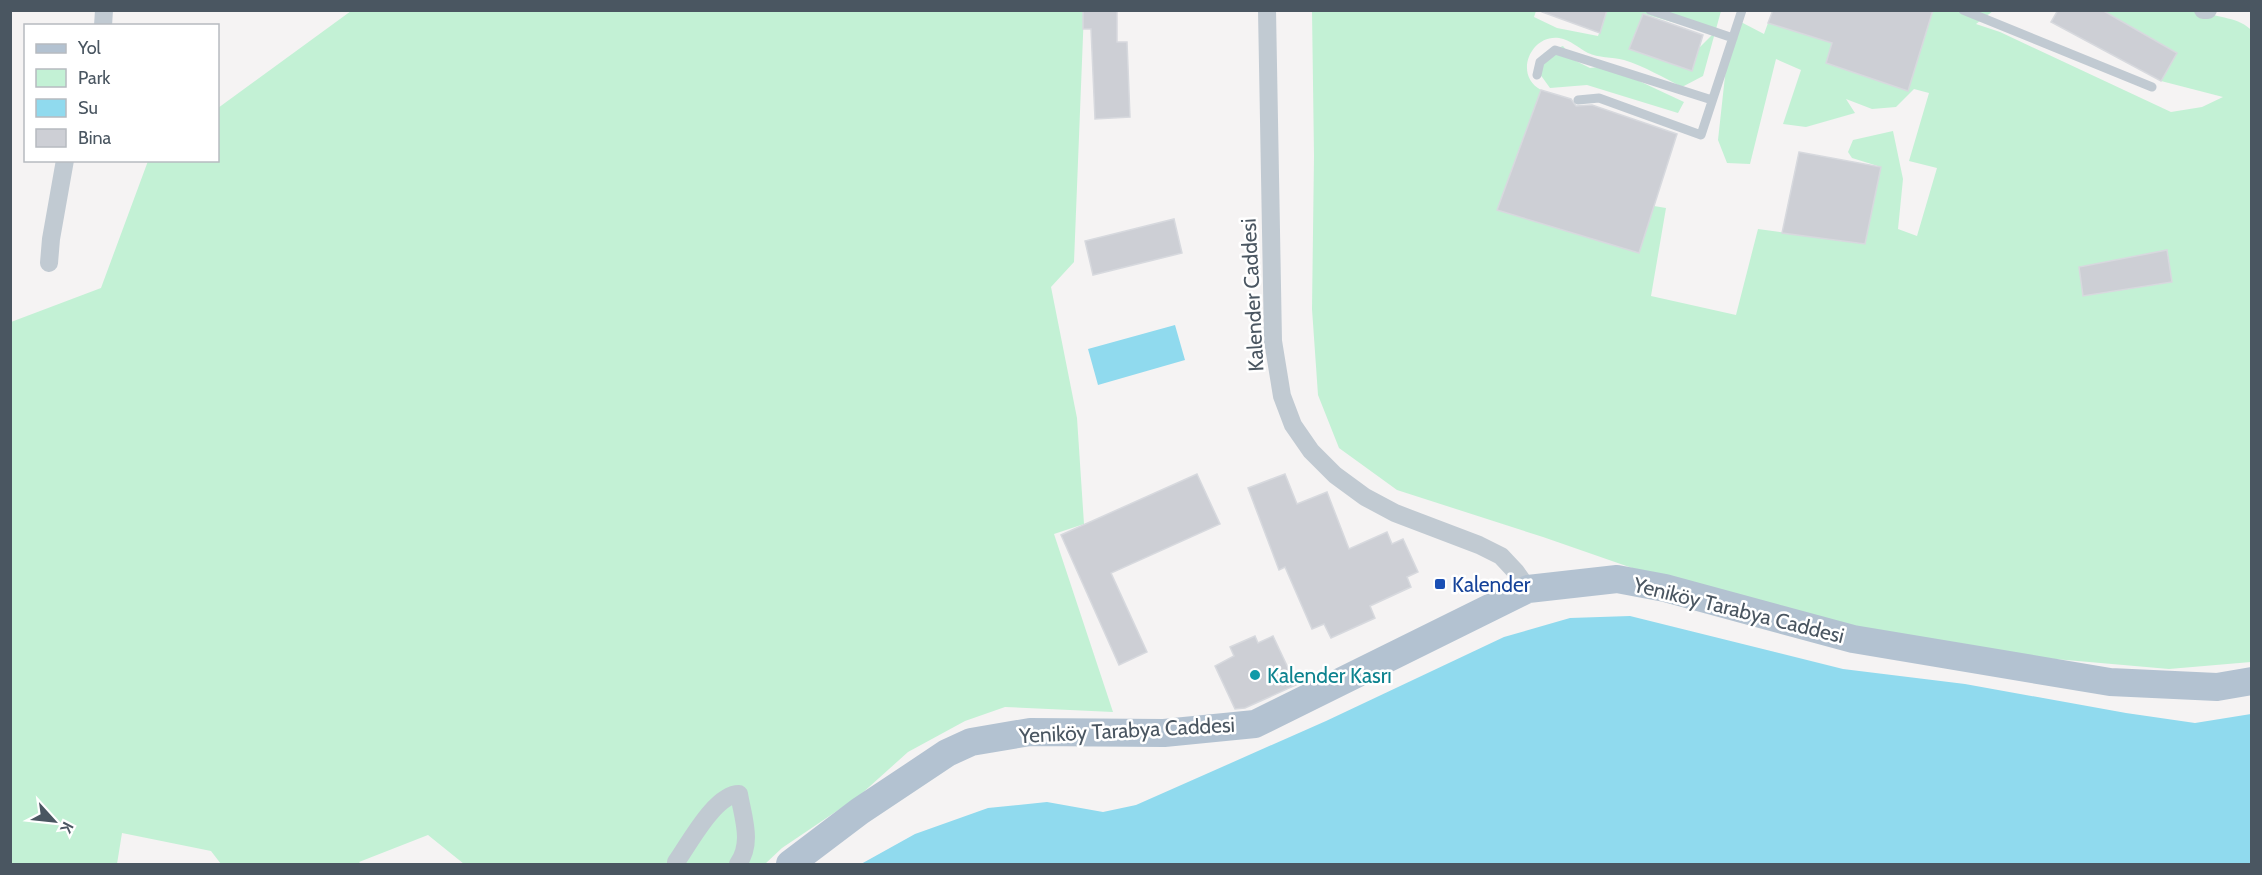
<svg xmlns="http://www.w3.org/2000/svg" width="2262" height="875" font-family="Cabin,sans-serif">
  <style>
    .green { fill: #c3f1d5; fill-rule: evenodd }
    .water { fill: #90daee }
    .building { fill: #cdcfd5; stroke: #d7d9de; stroke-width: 1.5 }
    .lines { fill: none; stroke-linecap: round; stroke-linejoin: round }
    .lane { stroke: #c1cad2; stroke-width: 9 }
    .street { stroke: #c1cad2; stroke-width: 18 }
    .primary { stroke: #b3c2d1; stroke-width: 28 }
    .transit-dot { fill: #1a4fb4; stroke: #fff; stroke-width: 2 }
    .culture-dot { fill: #0f9aa8; stroke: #fff; stroke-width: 2 }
    .labels { text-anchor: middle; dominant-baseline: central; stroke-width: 5; stroke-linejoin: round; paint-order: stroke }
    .street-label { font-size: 21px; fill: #4a5661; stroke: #fff }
    .transit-label { font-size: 21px; fill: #164399; stroke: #fff; text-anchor: start }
    .culture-label { font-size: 21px; fill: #0d838f; stroke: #fff; text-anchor: start }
  </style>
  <rect width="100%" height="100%" fill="#f5f3f3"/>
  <!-- green -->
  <path class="green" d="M351 11H1084L1074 262 1051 287 1077 418 1084 524 1054 534 1113 712 1005 707 965 721 908 752 859 796 782 848 765 864H464L428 835 359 862 361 864H221L211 851 122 833 117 864H11V322L101 288 148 161 218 160V108Z
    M1312 11H1536L1534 17 1557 28 1598 36 1607 11H1721L1703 76 1682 87C1664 78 1644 66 1624 60 1612 57 1598 58 1588 53 1578 48 1571 40 1559 38 1531 34 1513 75 1541 90L1497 210 1639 253 1654 206 1666 208 1651 296 1736 315 1758 229 1865 244 1881 167 1852 158 1848 152 1853 140 1893 131 1903 179 1898 229 1917 236 1937 168 1909 161 1929 93 1914 89 1896 107 1872 109 1846 99 1855 113 1806 127 1783 124 1801 70 1776 59 1750 164 1727 163 1718 140 1726 67 1739 21 1764 34 1768 23 1810 36 1819 11H1842L1826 63 1908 90 1933 11H1993L1976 24 2000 32 2171 112 2202 107 2223 97 2161 81 2177 53 2102 11H2201C2217 18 2240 17 2252 31L2251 662 2169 669 1951 650 1730 602 1543 537 1397 490 1339 448 1318 395 1312 309 1314 156ZM1644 14 1704 31H1716L1699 48 1692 71 1629 49ZM2079 267 2171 282 2083 296Z
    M1563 46 1574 60 1590 68 1607 66 1684 102 1678 113 1587 85 1550 88 1537 70 1544 53Z"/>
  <!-- water -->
  <path class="water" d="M1175 325 1185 360 1098 385 1088 349Z
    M1630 616 1843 669 1965 684 2126 713 2195 723 2251 714V864H861L915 834 988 808 1047 802 1103 812 1136 805 1326 721 1504 637 1570 618Z"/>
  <!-- building -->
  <path class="building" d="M1083 10H1117V42H1127L1130 117 1095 119 1091 29H1083Z
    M1542 10H1607L1600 33 1542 12Z
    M1773 10H1933L1908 91 1826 63 1832 43 1768 23Z
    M2058 10H2102L2177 53 2161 81 2051 22Z
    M1643 14 1703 35 1692 71 1629 49Z
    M1541 90 1571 99 1576 106 1592 105 1677 134 1639 253 1497 210Z
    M1799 152 1881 167 1865 244 1782 233Z
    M1174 219 1182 253 1093 275 1085 241Z
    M2167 250 2172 282 2083 296 2079 267Z
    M1197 474 1220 524 1111 573 1147 652 1119 665 1061 535Z
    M1285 474 1297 504 1327 492 1349 549 1387 532 1392 544 1403 539 1418 572 1407 577 1411 587 1370 606 1375 618 1331 638 1324 624 1312 629 1285 567 1279 570 1248 488Z
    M1255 636 1258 643 1273 636 1296 685 1245 708 1235 709 1215 666 1234 656 1230 647Z"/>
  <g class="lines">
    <!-- lane -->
    <path class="lane" d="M1650 10 1733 38
      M1963 10 2152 87
      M1537 75 1540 62 1555 50 1712 100
      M1578 100 1599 98 1701 135 1742 10"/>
    <!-- street -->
    <path class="street" d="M1267 10 1273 341 1282 396 1293 425 1311 451 1335 475 1365 497 1395 513 1479 545 1501 556 1516 572 1528 589
      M2203 10H2208
      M103 26 104 10
      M49 263 51 239 65 160
      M676 862C689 844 715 794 739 794 743 818 753 843 738 864"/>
    <!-- primary -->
    <path class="primary" d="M790 864 860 811 947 753 971 742 1030 732 1164 733 1255 724 1528 589 1617 579 1665 588 1853 639 2110 682 2217 687 2252 681"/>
  </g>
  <!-- markers -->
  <rect class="transit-dot" x="1434" y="578" width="12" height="12" rx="3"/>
  <circle class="culture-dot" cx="1255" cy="675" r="6"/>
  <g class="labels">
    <!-- street labels -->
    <g class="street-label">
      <text transform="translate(1252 295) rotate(-93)">Kalender Caddesi</text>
      <text transform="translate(1739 610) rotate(14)">Yeniköy Tarabya Caddesi</text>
      <text transform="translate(1127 730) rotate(-3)">Yeniköy Tarabya Caddesi</text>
    </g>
    <!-- transit labels -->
    <g class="transit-label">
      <text x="1452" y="584">Kalender</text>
    </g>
    <!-- culture labels -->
    <g class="culture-label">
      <text x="1267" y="675">Kalender Kasrı</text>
    </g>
  </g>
  <!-- border -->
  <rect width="2262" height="875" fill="none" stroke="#4a5661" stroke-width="24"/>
  <!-- legend -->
  <rect x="24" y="24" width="195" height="138" fill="#ffffff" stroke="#b7bbc0" stroke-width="1.5"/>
  <rect x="36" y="44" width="30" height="9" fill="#b3c2d1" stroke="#b7bbc0" stroke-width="1.5"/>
  <text x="78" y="54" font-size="18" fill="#4a5661">Yol</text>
  <rect x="36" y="69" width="30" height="18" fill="#c3f1d5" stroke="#b7bbc0" stroke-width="1.5"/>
  <text x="78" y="84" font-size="18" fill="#4a5661">Park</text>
  <rect x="36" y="99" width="30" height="18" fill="#90daee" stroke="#b7bbc0" stroke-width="1.5"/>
  <text x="78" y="114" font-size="18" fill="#4a5661">Su</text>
  <rect x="36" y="129" width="30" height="18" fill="#cdcfd5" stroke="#b7bbc0" stroke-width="1.5"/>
  <text x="78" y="144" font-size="18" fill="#4a5661">Bina</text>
  <!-- north arrow -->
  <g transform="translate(54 821) rotate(117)" stroke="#ffffff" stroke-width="4.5" paint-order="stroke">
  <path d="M0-4.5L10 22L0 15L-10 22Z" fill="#4a5661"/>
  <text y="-9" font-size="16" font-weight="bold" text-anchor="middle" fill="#4a5661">K</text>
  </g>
</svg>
